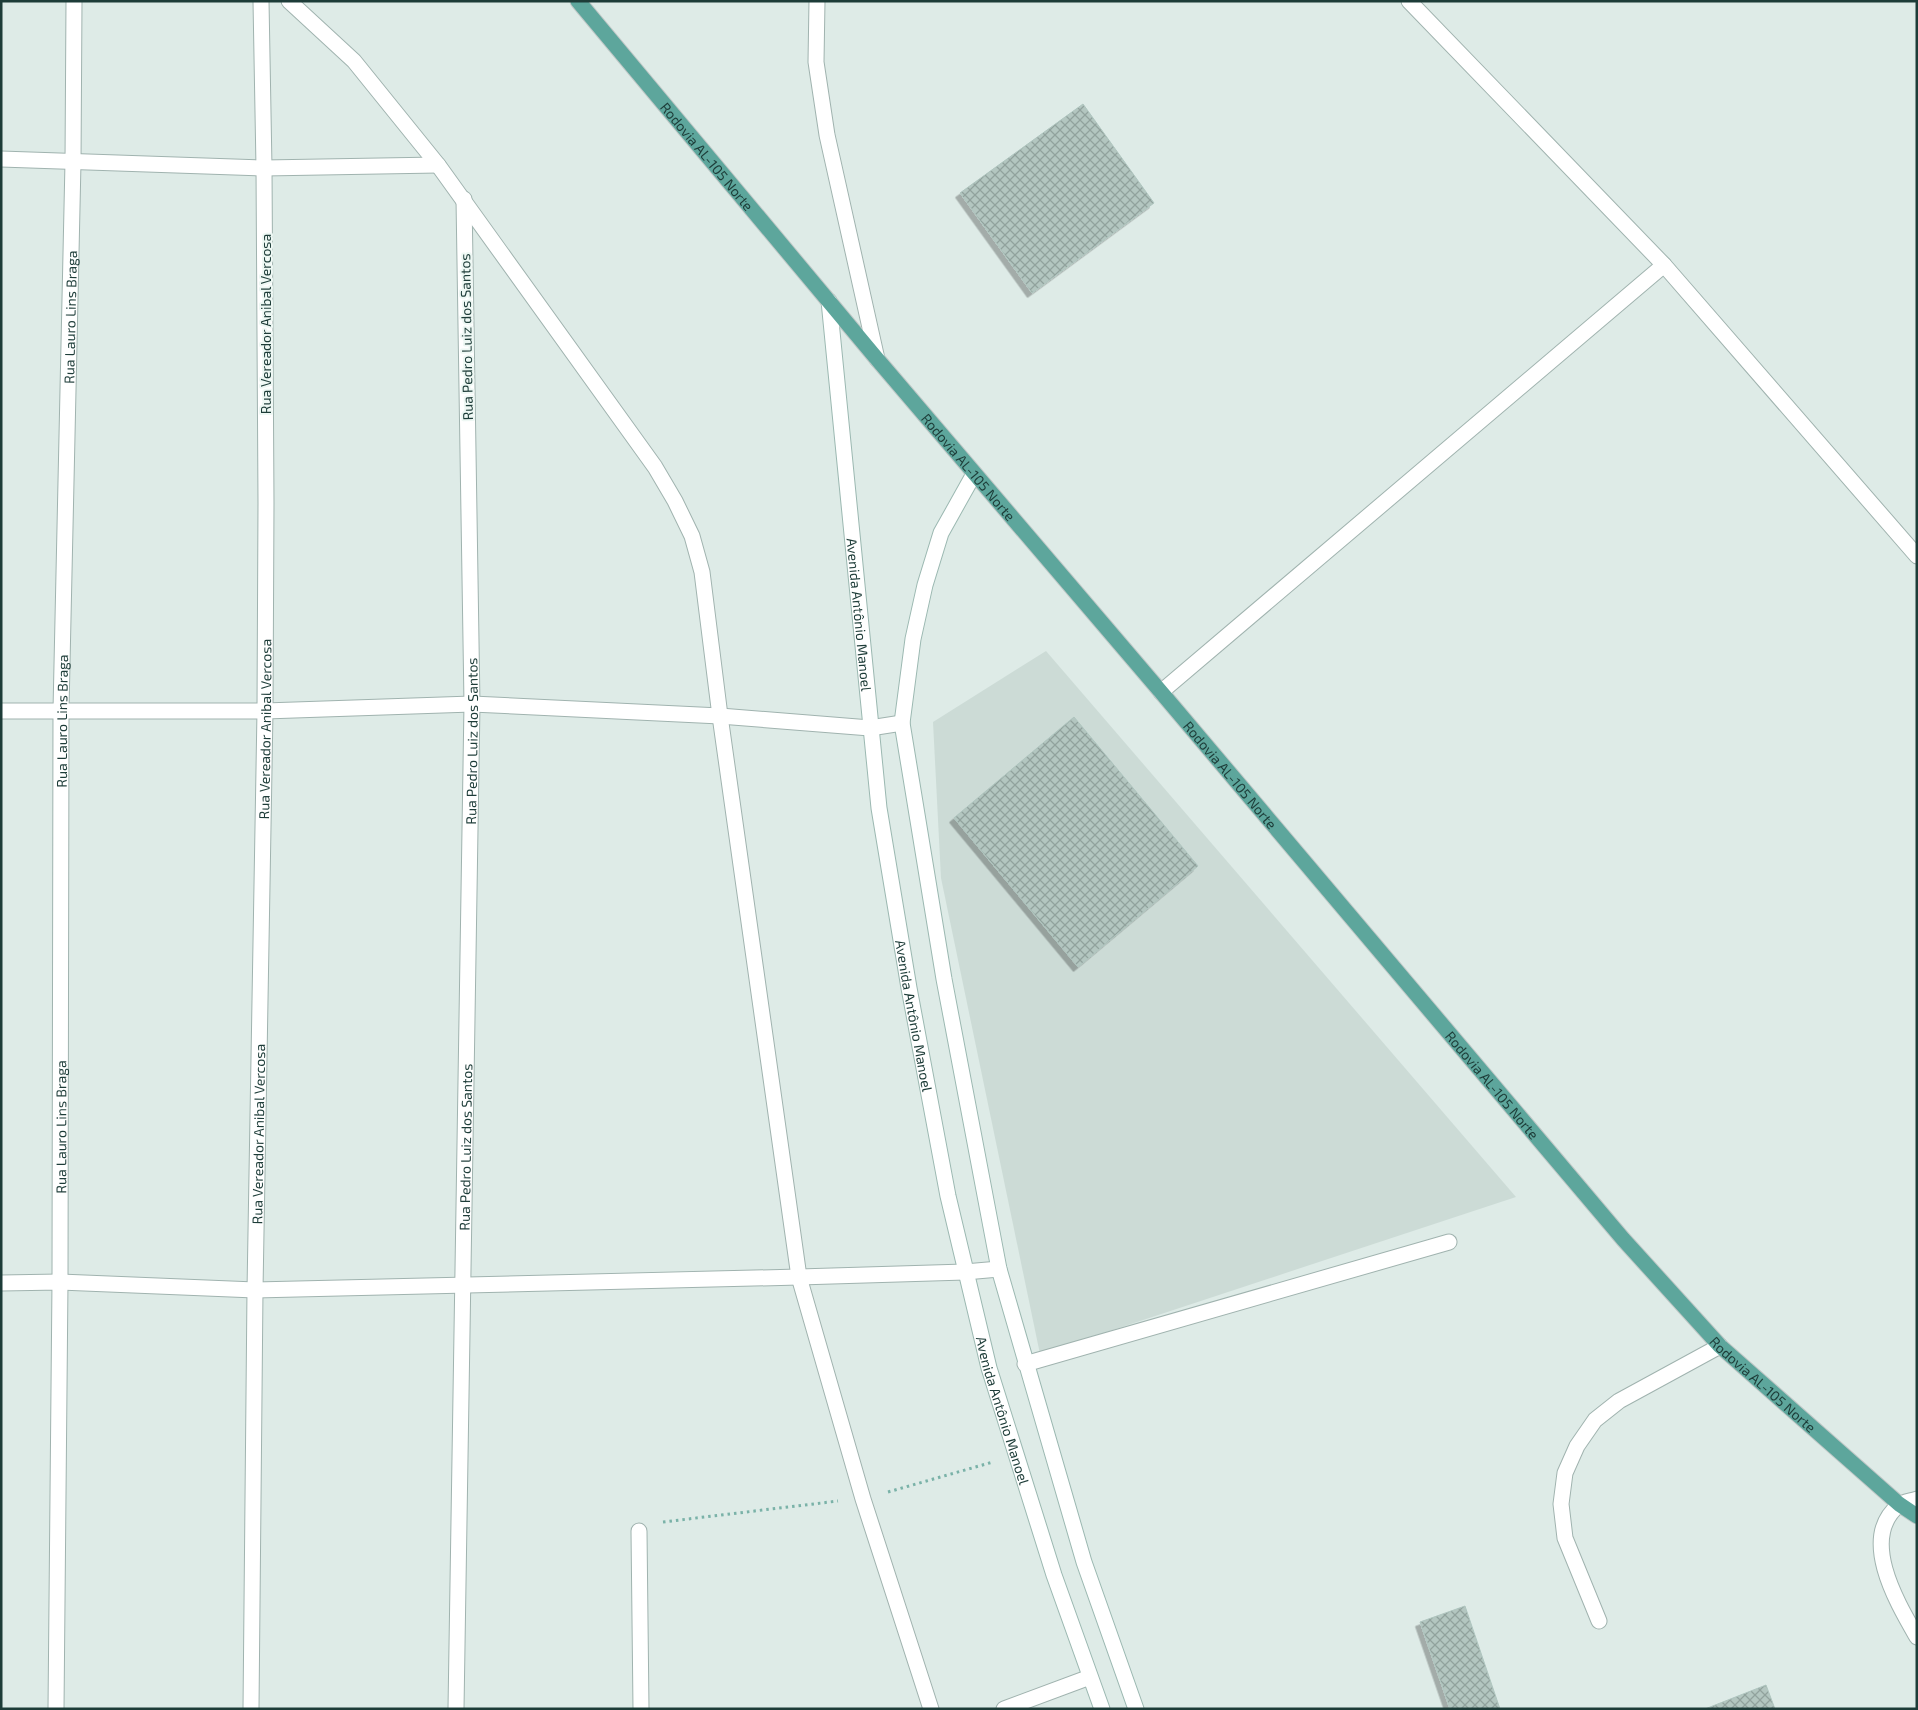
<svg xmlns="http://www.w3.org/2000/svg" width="1918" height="1710" font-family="'Exo 2',sans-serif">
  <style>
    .built { fill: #ccdbd6 }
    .building { fill: url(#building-cross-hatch); stroke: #afc5bf; filter: url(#shadow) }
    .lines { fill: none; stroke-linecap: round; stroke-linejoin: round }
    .lane-casing { stroke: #a0b3af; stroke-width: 17 }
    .street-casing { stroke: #a0b3af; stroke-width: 17 }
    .secondary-casing { stroke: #9bb8b1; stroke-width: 17 }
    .primary-casing { stroke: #c0c8c7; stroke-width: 17 }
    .path { stroke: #7ab2a8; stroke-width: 3; stroke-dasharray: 2.5 4; stroke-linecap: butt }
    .lane { stroke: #fff; stroke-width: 15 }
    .street { stroke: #fff; stroke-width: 15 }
    .secondary { stroke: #fff; stroke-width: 15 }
    .primary { stroke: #5da69c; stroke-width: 15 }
    .labels { text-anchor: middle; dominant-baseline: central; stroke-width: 4; stroke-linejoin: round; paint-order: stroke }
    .street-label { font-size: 14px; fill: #1d3c38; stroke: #eef8f4 }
  </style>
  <defs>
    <pattern id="building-cross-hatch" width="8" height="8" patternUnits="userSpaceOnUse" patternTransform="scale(1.25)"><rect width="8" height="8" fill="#b3c6c0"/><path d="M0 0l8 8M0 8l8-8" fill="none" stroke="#91a29d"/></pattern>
    <filter id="shadow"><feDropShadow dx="-4.5" dy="4.5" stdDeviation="0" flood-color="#0004"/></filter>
  </defs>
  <rect width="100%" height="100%" fill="#deebe7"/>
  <!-- built -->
  <path class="built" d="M1046 651 1516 1197 1040 1354 941 878 933 722Z"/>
  <!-- building -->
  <path class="building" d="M1083 104 1154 203 1032 293 960 193Z
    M1074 717 1198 866 1078 967 954 818Z
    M1465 1606 1500 1709H1450L1420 1622Z
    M1766 1685 1775 1709H1705Z"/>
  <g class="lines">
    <!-- lane casing -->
    <g class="lane-casing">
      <path id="lane" d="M1025 1364 1449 1242
        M1599 1621 1565 1538 1561 1504 1565 1473 1577 1446 1595 1420 1619 1401 1720 1346"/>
    </g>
    <!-- street casing -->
    <g class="street-casing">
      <g id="street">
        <path d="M289 1 354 61 438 165 655 467 675 501 692 536 702 572 720 716 799 1277 863 1499 931 1709"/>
        <path d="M817 1 816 62 827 135 877 359"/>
        <path d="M1409 1 1664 265 1917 556"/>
        <path d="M1 159 264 168 438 165"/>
        <path d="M1161 692 1664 265"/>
        <path d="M1 711H265L472 704 720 716 870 728 902 723"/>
        <path d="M1 1283 60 1282 255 1290 799 1277 965 1272 999 1269"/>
        <path d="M1917 1499C1911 1501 1903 1502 1899 1505 1858 1538 1898 1604 1917 1637"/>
        <path d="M639 1531 641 1709"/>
        <path id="s1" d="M56 1709 60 1282 61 710 73 162 74 1"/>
        <path id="s2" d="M251 1709 255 1290 265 711 266 503 264 168 261 1"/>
        <path id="s3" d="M456 1709 472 704 464 199"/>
        <path d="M1004 1709 1090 1677"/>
      </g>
    </g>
    <!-- secondary casing -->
    <g class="secondary-casing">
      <g id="secondary">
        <path id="s4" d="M829 301 879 808 909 988 948 1196 989 1368 1054 1575 1102 1709"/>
        <path d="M974 474 941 533 925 585 913 639 902 723 944 979 999 1269 1084 1562 1136 1709"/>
      </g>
    </g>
    <!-- primary casing -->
    <g class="primary-casing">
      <g id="primary">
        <path id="s5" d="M578 1 877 359 1161 692 1623 1239 1720 1346 1899 1504 1917 1516"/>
      </g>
    </g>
    <!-- path -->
    <path class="path" d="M888 1492 993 1462
      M663 1522 838 1501"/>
    <!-- lane -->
    <use href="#lane" class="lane"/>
    <!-- street -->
    <use href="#street" class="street"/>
    <!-- secondary -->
    <use href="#secondary" class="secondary"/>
    <!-- primary -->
    <use href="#primary" class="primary"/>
  </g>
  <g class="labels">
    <!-- street labels -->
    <g class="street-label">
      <text stroke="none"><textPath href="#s5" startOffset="202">Rodovia AL-105 Norte</textPath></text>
      <text stroke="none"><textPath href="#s1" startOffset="1392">Rua Lauro Lins Braga</textPath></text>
      <text transform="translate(265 324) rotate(-90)">Rua Vereador Anibal Vercosa</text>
      <text transform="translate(466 337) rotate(-91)">Rua Pedro Luiz dos Santos</text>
      <text stroke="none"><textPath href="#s5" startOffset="608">Rodovia AL-105 Norte</textPath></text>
      <text stroke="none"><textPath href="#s4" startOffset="315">Avenida Antônio Manoel</textPath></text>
      <text stroke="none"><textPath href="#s1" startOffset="988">Rua Lauro Lins Braga</textPath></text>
      <text stroke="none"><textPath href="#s2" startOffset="980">Rua Vereador Anibal Vercosa</textPath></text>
      <text stroke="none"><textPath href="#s3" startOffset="968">Rua Pedro Luiz dos Santos</textPath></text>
      <text stroke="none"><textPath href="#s5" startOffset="1012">Rodovia AL-105 Norte</textPath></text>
      <text stroke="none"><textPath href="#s4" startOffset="720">Avenida Antônio Manoel</textPath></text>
      <text stroke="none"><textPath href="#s5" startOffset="1418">Rodovia AL-105 Norte</textPath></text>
      <text stroke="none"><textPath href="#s1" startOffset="582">Rua Lauro Lins Braga</textPath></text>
      <text stroke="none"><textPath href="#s2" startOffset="575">Rua Vereador Anibal Vercosa</textPath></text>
      <text stroke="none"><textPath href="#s3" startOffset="562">Rua Pedro Luiz dos Santos</textPath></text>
      <text stroke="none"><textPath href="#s5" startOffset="1822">Rodovia AL-105 Norte</textPath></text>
      <text stroke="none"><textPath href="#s4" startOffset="1125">Avenida Antônio Manoel</textPath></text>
    </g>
  </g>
  <!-- border -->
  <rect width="1918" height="1710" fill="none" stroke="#1d3c38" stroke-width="5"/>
</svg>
